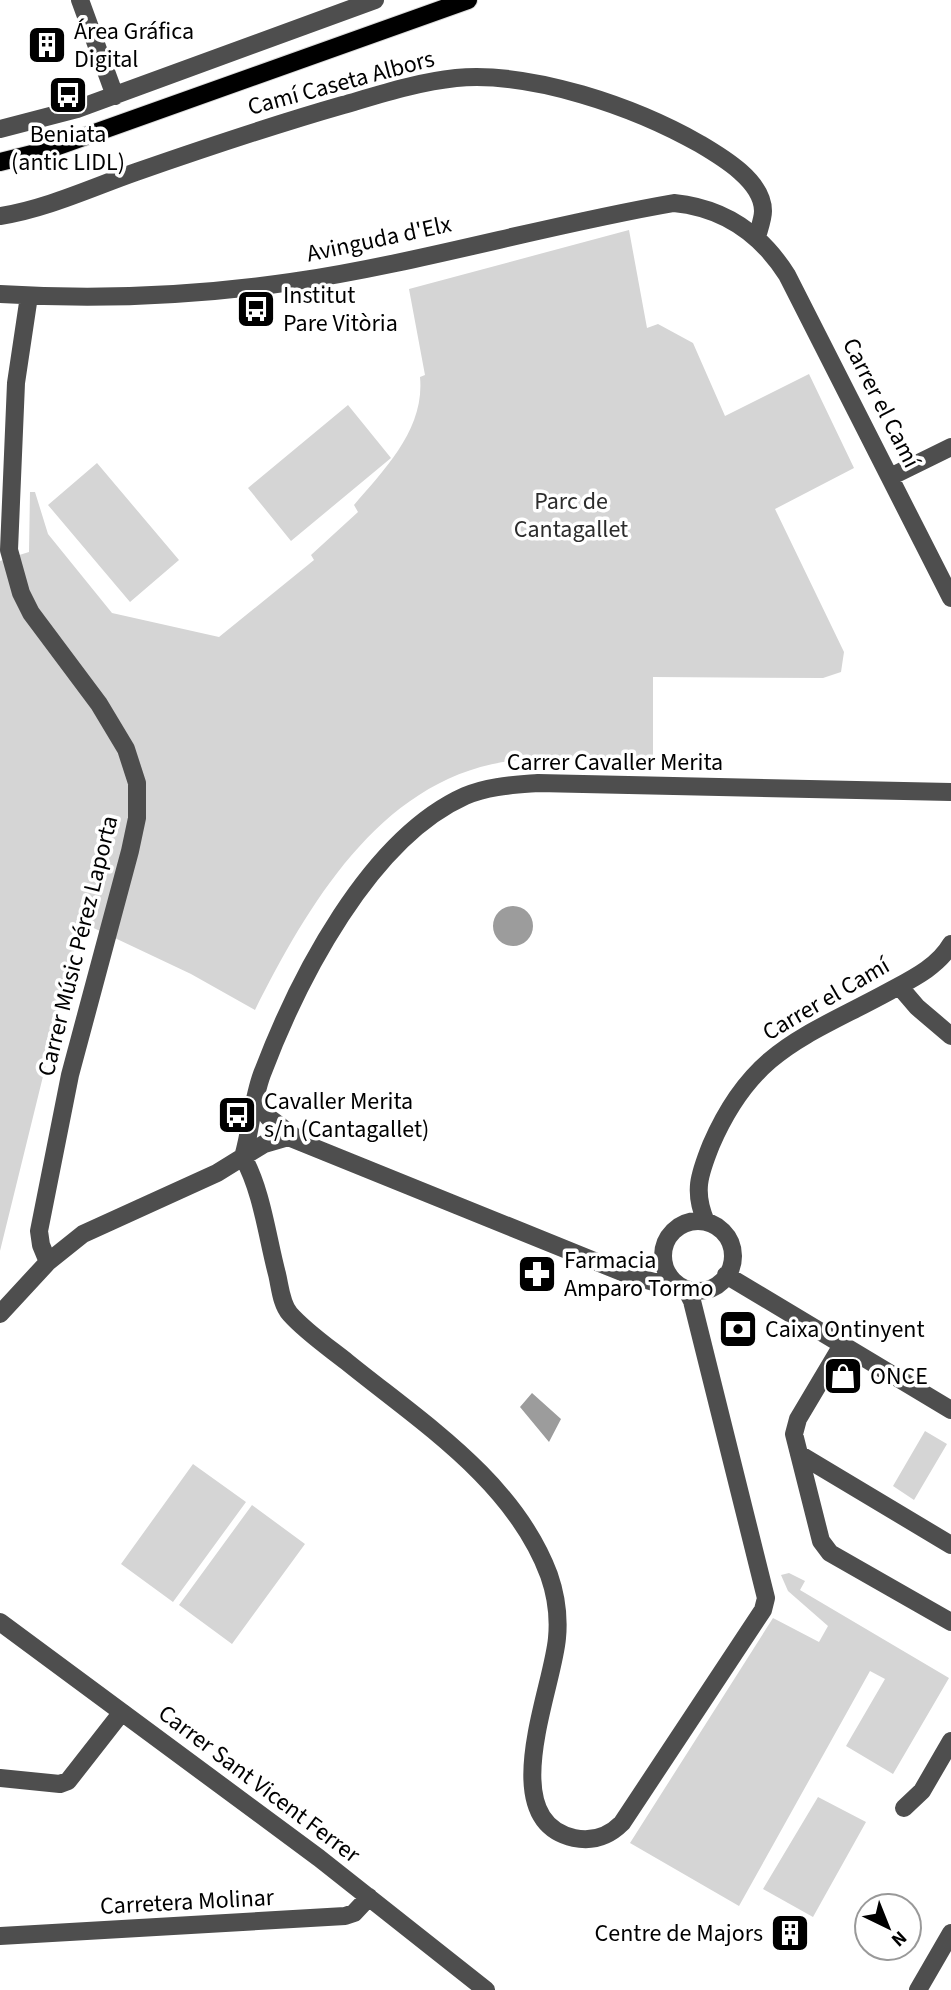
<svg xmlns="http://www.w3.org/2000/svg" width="951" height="1990" font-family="'Source Sans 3',sans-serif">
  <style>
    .green { fill: #d5d5d5 }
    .water { fill: #9c9c9c }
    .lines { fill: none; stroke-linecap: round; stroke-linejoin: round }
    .major-casing { stroke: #dbdbdb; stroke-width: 20 }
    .minor { stroke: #4e4e4e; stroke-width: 18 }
    .major { stroke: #000; stroke-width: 18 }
    .labels { text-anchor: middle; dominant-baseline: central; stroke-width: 7; stroke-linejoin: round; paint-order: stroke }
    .poi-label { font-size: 24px; fill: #000; stroke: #fff; text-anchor: start }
    .street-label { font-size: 24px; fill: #000; stroke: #fff }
    .park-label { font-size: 24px; fill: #2c2c2c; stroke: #fff }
  </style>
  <rect width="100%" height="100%" fill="#fff"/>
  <!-- green -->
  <path class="green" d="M629 230 647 328 658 324 693 343 725 416 809 374 854 468 775 509 844 652 841 672 823 678 653 677V764C607 762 556 755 510 761 381 778 308 905 255 1010L191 974 81 922 0 1251V561L29 552 30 492H35L48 534 112 613 219 637 314 560 311 555 358 512 354 505C385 469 425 429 420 377L425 375 409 289Z
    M348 405 391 458 291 541 248 488Z
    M97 463 179 560 130 602 48 505Z
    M925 1431 947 1444 914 1500 893 1486Z
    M193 1464 246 1502 173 1602 121 1564Z
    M252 1505 305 1544 232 1644 179 1605Z
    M789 1573 805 1581 800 1590 949 1678 893 1774 846 1746 885 1679 870 1671 739 1906 630 1843 773 1618 819 1642 828 1626 788 1591 781 1575Z
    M818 1797 866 1822 813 1917 763 1889Z"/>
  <!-- water -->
  <path class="water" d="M493 926a20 20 0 1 1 40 0a20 20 0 1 1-40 0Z
    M532 1393 561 1419 549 1442 520 1407Z"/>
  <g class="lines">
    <!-- major casing -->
    <g class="major-casing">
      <path id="major" d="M0 162 44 151 468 0"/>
    </g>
    <!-- minor -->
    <path class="minor" d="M80 0 115 96
      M0 129 77 109 375 0
      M0 216C46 209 93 187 136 172 205 148 273 125 343 105 381 94 418 82 456 78 532 71 635 107 700 144 722 157 763 181 763 211 763 219 759 229 757 237
      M0 294C97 300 194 296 291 282 420 263 546 225 674 203 724 208 761 234 787 275L951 598
      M29 296 16 383 9 550 21 593 31 613 99 704 126 749 137 783V818L130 851 70 1075 39 1231 41 1245 48 1262
      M890 477 951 447
      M899 986 917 1007 951 1036
      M256 1095 268 1117 296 1138
      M243 1157C262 1191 267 1236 277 1274 280 1286 281 1304 290 1314 306 1332 328 1347 347 1362 421 1422 514 1481 549 1575 556 1595 559 1617 557 1638 553 1689 494 1820 574 1838 593 1842 609 1836 622 1823L763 1610 766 1598 692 1301 686 1289
      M243 1157C251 1130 252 1101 262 1074 298 979 369 839 465 796 488 786 513 785 538 783L951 792
      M663 1256a35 35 0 1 1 70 0a35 35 0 1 1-70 0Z
      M706 1222C693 1192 699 1175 711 1145 752 1050 803 1038 888 992 910 980 938 967 951 944
      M726 1275 951 1410
      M0 1314 48 1262 83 1234 217 1173 264 1144 288 1137 629 1275 654 1282H674
      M842 1345 798 1419 794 1434 821 1541 830 1553 951 1622
      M799 1454 951 1545
      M0 1622 319 1858 486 1990
      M0 1778 60 1784 68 1781 122 1712
      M904 1808 922 1791 951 1741
      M0 1936 345 1916 354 1913 369 1897
      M918 1990 951 1933"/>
    <!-- major -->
    <use href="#major" class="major"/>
  </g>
  <!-- icons -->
  <defs>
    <g id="building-square" transform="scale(2.0125)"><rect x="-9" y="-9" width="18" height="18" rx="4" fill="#000" stroke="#fff"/><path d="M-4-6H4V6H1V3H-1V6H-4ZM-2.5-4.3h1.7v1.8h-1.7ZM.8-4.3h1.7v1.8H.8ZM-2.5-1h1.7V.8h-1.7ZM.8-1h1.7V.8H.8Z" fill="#fff"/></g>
    <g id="bus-square" transform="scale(2.0125)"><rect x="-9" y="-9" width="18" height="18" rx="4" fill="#000" stroke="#fff"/><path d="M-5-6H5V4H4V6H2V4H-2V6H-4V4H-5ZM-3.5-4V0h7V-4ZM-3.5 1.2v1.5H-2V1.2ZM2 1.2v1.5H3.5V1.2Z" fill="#fff"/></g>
    <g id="pharmacy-square" transform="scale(2.0125)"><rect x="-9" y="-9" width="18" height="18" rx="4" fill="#000" stroke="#fff"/><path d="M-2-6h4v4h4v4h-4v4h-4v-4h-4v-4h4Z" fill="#fff"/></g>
    <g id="bank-square" transform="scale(2.0125)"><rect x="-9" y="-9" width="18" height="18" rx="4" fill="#000" stroke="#fff"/><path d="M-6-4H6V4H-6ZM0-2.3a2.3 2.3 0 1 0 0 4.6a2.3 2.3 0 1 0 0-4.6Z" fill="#fff"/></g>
    <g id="shop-square" transform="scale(2.0125)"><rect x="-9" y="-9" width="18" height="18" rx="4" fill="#000" stroke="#fff"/><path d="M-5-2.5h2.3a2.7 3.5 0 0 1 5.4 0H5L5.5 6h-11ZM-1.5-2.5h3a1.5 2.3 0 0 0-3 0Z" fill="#fff"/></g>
  </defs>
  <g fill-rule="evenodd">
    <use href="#building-square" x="47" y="45"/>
    <use href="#bus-square" x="68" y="95"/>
    <use href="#bus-square" x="256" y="309"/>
    <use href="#bus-square" x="237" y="1115"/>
    <use href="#pharmacy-square" x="537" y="1274"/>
    <use href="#bank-square" x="738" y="1329"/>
    <use href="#shop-square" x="843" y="1376"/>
    <use href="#building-square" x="790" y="1933"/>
  </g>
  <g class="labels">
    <!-- poi labels -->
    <g class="poi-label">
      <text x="74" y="31">Área Gráfica<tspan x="74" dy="28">Digital</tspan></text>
      <text x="68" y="134" text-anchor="middle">Beniata<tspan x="68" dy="28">(antic LIDL)</tspan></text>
      <text x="283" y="295">Institut<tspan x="283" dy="28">Pare Vitòria</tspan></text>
      <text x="264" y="1101">Cavaller Merita<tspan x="264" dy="28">s/n (Cantagallet)</tspan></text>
      <text x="564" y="1260">Farmacia<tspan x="564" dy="28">Amparo Tormo</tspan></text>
      <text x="765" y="1329">Caixa Ontinyent</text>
      <text x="870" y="1376">ONCE</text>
      <text x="763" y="1933" text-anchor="end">Centre de Majors</text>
    </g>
    <!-- street labels -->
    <g class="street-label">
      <text transform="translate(341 83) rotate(-15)">Camí Caseta Albors</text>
      <text transform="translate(379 239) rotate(-12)">Avinguda d'Elx</text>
      <text transform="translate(881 403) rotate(63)">Carrer el Camí</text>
      <text x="615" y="762">Carrer Cavaller Merita</text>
      <text transform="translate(78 946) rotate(-76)">Carrer Músic Pérez Laporta</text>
      <text transform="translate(826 999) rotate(-30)">Carrer el Camí</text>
      <text transform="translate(259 1784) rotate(37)">Carrer Sant Vicent Ferrer</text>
      <text transform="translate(187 1902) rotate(-3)">Carretera Molinar</text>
    </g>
    <!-- park labels -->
    <g class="park-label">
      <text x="571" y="501">Parc de<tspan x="571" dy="28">Cantagallet</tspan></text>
    </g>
  </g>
  <!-- north arrow -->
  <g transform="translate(888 1927) rotate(137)"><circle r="33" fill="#ffffff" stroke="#999999" stroke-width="2"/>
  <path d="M0-5L12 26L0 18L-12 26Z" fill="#000000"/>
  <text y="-10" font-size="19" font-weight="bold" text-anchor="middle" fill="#000000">N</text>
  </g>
</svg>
